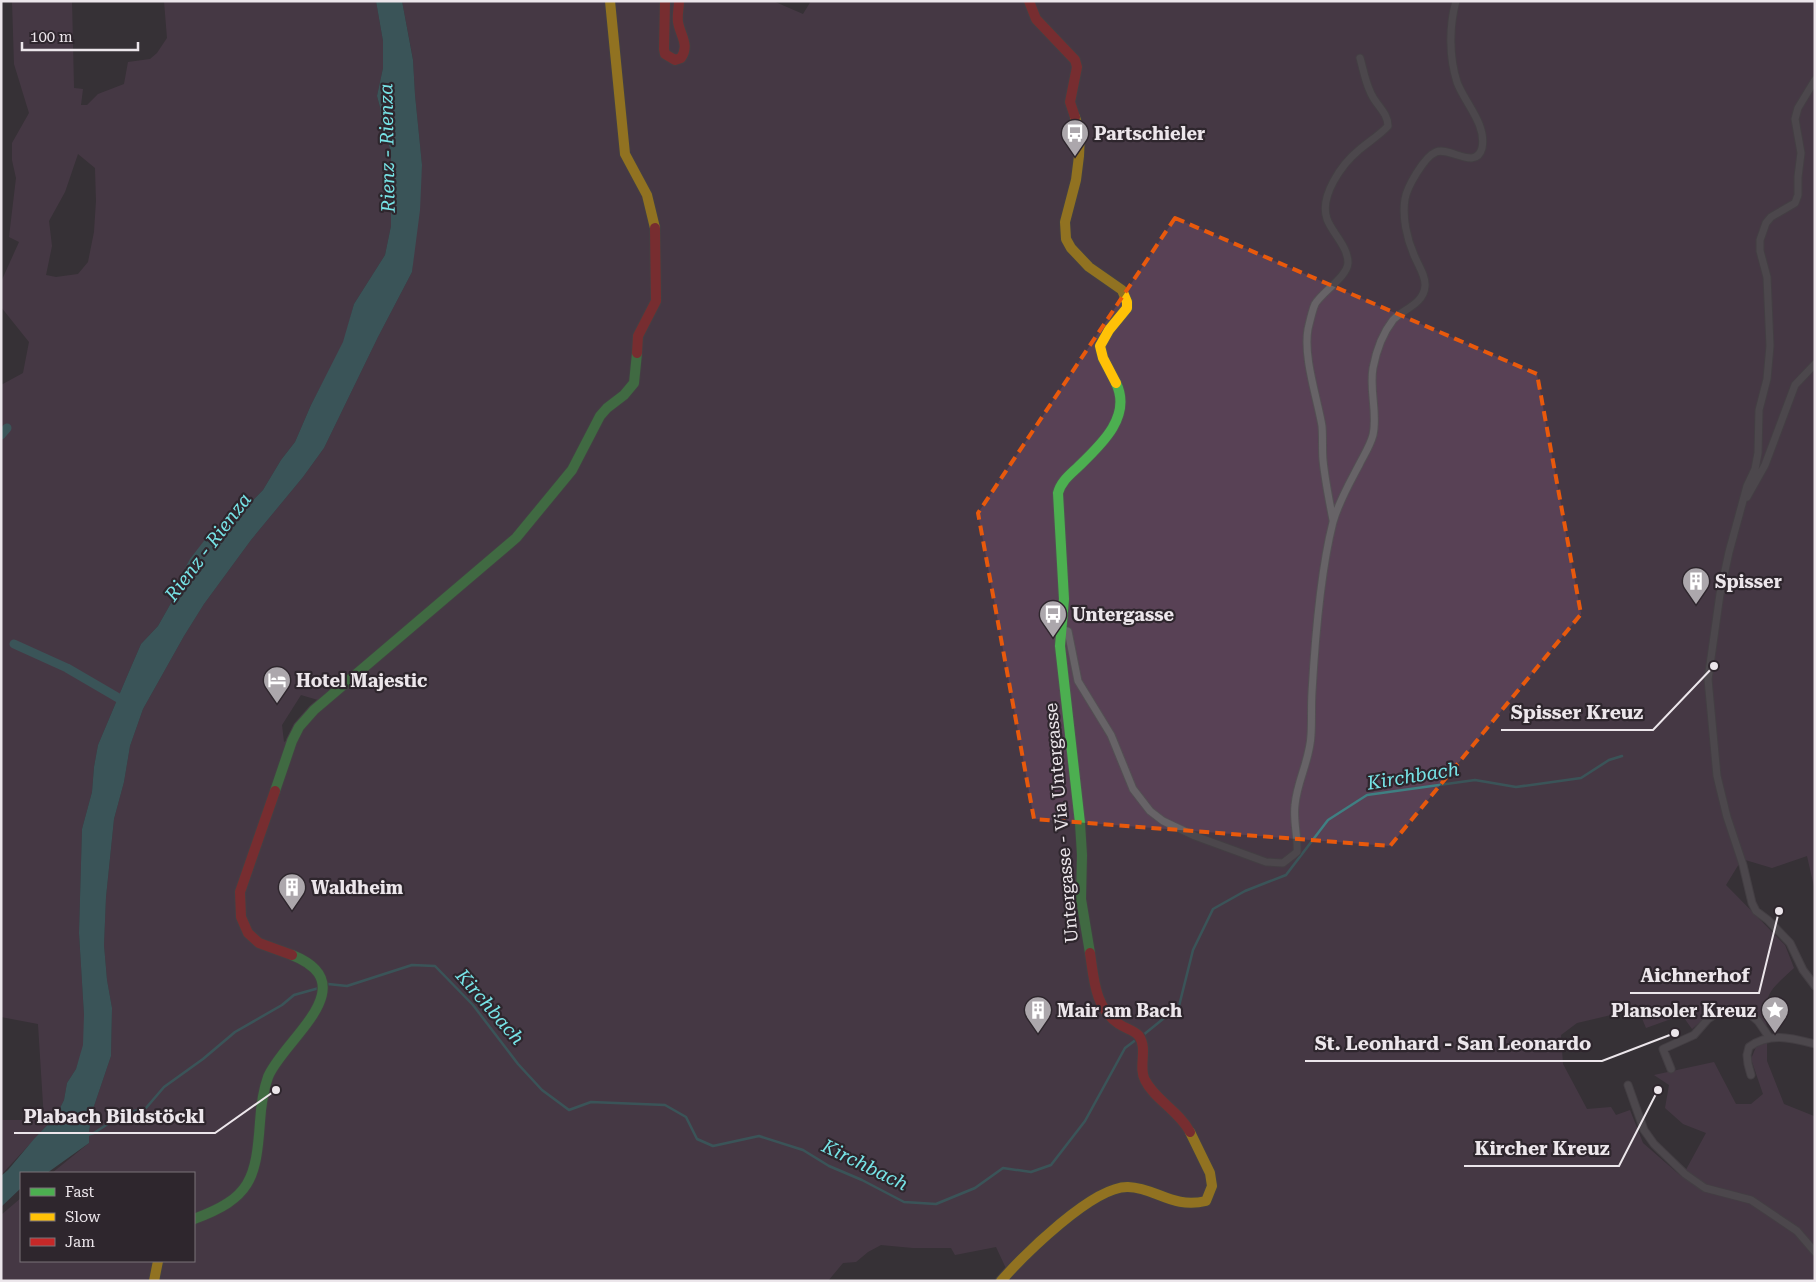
<svg xmlns="http://www.w3.org/2000/svg" width="1816" height="1282" font-family="'Roboto Serif',serif">
  <style>
    .green { fill: #584155; fill-rule: evenodd }
    .water { fill: #3f7f82 }
    .lines { fill: none; stroke-linecap: round; stroke-linejoin: round }
    .stream { stroke: #3f7f82; stroke-width: 2.5 }
    .canal { stroke: #3f7f82; stroke-width: 9 }
    .street-casing { stroke: #534f53; stroke-width: 9 }
    .fast-casing { stroke: #534f53; stroke-width: 12 }
    .slow-casing { stroke: #534f53; stroke-width: 12 }
    .jam-casing { stroke: #534f53; stroke-width: 12 }
    .street { stroke: #676367; stroke-width: 7 }
    .fast { stroke: #4caf50; stroke-width: 10 }
    .slow { stroke: #ffc107; stroke-width: 10 }
    .jam { stroke: #c62828; stroke-width: 10 }
    .marked { fill: none; stroke: #e8590c; stroke-width: 4; stroke-dasharray: 10 6; stroke-linejoin: round }
    .labels { text-anchor: middle; dominant-baseline: central; stroke-width: 4.5; stroke-linejoin: round; paint-order: stroke }
    .poi-label { font-size: 18px; font-weight: bold; fill: #ece6eb; stroke: #2e262d; text-anchor: start }
    .street-label { font-size: 18px; fill: #ece6eb; stroke: #2e262d }
    .water-label { font-size: 19px; font-style: italic; fill: #77e4e7; stroke: #2e262d }
    .leader { fill: none; stroke: #ece6eb; stroke-width: 2 }
    .callout-dot { fill: #ece6eb; stroke: #2e262d; stroke-width: 2 }
    .callout-label { font-size: 19px; text-anchor: middle; font-weight: bold; fill: #ece6eb; stroke: #2e262d; stroke-width: 4.5; stroke-linejoin: round; paint-order: stroke }
  </style>
  <rect width="100%" height="100%" fill="#363136"/>
  <!-- green -->
  <path class="green" d="M12 1H72L74 88 83 89 81 105H87L98 94 124 84 128 62 150 59 157 53 167 38 164 1H376L383 41V68L377 96 380 107 382 128 391 151V226L385 255 354 304 344 342 311 405 295 442 281 460 263 490 233 521 207 537 180 578 175 596 158 626 141 644 128 674 98 745 94 767 92 792 82 829 79 933 84 1015V1045L76 1069 67 1083 64 1100 56 1116 1 1175V1120H44L38 1024 1 1017V385L23 373 29 342 1 307V282L19 242 9 237 16 178 12 160V143L29 113 14 64ZM78 154 95 168 96 201 94 232 88 262 78 274 56 277 46 275 52 246 49 221 65 192Z
    M402 1H773L803 14 811 1H1815V891L1807 856 1772 868 1742 859 1726 885 1785 945 1794 968C1768 992 1763 994 1767 1030L1753 1010C1724 1007 1713 1010 1692 1029L1682 1015 1646 1028 1636 1004 1611 1015 1577 1023 1561 1035 1563 1064 1587 1109 1611 1107 1616 1115 1630 1110 1643 1143 1682 1177 1706 1133 1683 1124 1665 1108 1669 1085 1654 1075 1714 1062 1736 1104H1751L1763 1094 1751 1059 1756 1047 1767 1043V1061L1784 1104 1814 1116 1815 1115V1281H1010L1011 1279 996 1247 955 1255 951 1248H913L881 1245 868 1252 856 1262 843 1263 828 1281H1V1215L21 1198V1261H194V1173H52L89 1143V1132L92 1112 111 1056 112 1008 107 980 104 945 106 897 114 819 124 782 130 746 143 709 184 636 204 604 251 540 303 477 324 448 378 337 412 272 422 165 415 95 413 59ZM301 695 318 700 306 713 288 740 284 742 282 725Z"/>
  <!-- water -->
  <path class="water" d="M376 1H402L413 60 415 95 422 165 420 210 412 272 378 337 324 448 303 477 251 540 204 604 184 636 143 709 130 746 124 782 114 819 106 897 104 945 107 980 112 1008 111 1056 92 1112 89 1132V1143L47 1173H21V1188L1 1207V1176L8 1170 34 1139 56 1116 64 1100 67 1083 76 1069 83 1045 84 1015 79 933 82 829 92 792 94 767 98 745 128 674 141 644 158 626 175 596 180 578 190 559 207 537 233 521 263 490 281 460 295 442 311 405 343 342 354 304 385 255 391 226V151L382 128 380 107 377 96 383 68V41Z"/>
  <g class="lines">
    <!-- stream -->
    <path class="stream" d="M324 986 328 984 347 986 412 965 435 966 473 1005 518 1064 542 1090 569 1110 591 1102 665 1105 686 1117 697 1139 713 1146 759 1136 803 1150 829 1166 862 1180 904 1202 936 1204 975 1188 1003 1168 1031 1172 1051 1165 1085 1121 1125 1048 1137 1039
      M1142 1036 1179 1006 1193 950 1213 909 1245 891 1286 875 1328 820 1367 795 1475 780 1516 787 1581 778 1609 760 1622 756
      M87 1135 94 1133 123 1114 146 1108 164 1087 203 1059 235 1032 282 1005 294 995 319 988"/>
    <!-- canal -->
    <path class="canal" d="M1 435 7 428
      M14 644 67 668 127 703"/>
    <!-- street casing -->
    <g class="street-casing">
      <path id="street" d="M1815 80 1798 108 1795 119 1801 153 1798 177V195L1795 203 1771 217 1766 223 1760 240V251L1767 277 1770 346 1767 379 1759 410 1758 453 1755 469 1747 486 1729 552 1720 594 1708 679 1717 776 1727 817 1743 865 1752 903 1756 911 1768 920 1790 943 1803 970 1815 986
        M1747 497 1765 465 1795 385 1815 364
        M1333 520C1329 500 1325 480 1323 460 1322 449 1323 437 1322 426 1317 397 1303 357 1308 329 1310 321 1312 311 1315 304 1323 291 1347 277 1348 263 1348 246 1332 233 1327 219 1319 196 1342 164 1359 150 1368 142 1380 135 1388 126 1388 115 1380 108 1374 99 1366 87 1364 72 1360 58
        M1061 629 1068 631 1078 681 1111 735 1133 789 1150 811 1163 821 1195 836 1266 862 1283 863 1297 852C1298 836 1293 821 1295 805 1297 781 1310 760 1311 735 1312 721 1311 707 1312 692 1315 639 1320 573 1333 522 1339 501 1349 484 1359 465 1364 455 1370 446 1373 435 1378 413 1369 391 1373 368 1376 352 1383 333 1393 320 1403 309 1424 304 1425 286 1426 276 1418 265 1414 255 1407 239 1402 217 1405 199 1407 187 1424 157 1436 152 1449 146 1476 171 1482 148 1487 124 1464 102 1457 82 1449 57 1449 26 1456 1
        M1671 1069 1663 1049 1694 1035 1708 1019 1714 1015 1732 1011H1741L1751 1015 1758 1021 1769 1037
        M1751 1075 1748 1064 1747 1055 1749 1047C1770 1032 1791 1038 1815 1044
        M1628 1085 1644 1130 1654 1144 1685 1174 1705 1188 1751 1200 1797 1231 1815 1252"/>
    </g>
    <!-- fast casing -->
    <g class="fast-casing">
      <path id="fast" d="M275 791 292 741 299 727 314 710 516 538 572 470 600 416 607 408 624 395 634 383 637 353
        M1090 953 1081 899 1082 855 1080 823 1060 646 1064 599 1058 493C1061 481 1071 474 1079 466 1102 444 1132 416 1116 383
        M194 1219C251 1198 256 1179 260 1122 261 1106 263 1091 268 1077 283 1040 367 985 292 955"/>
    </g>
    <!-- slow casing -->
    <g class="slow-casing">
      <path id="slow" d="M610 1 625 154 647 195 655 228
        M1075 117 1080 133 1079 156 1076 180 1065 222 1066 239 1071 248 1089 267 1122 290 1127 302V308L1109 330 1100 346 1103 358 1116 383
        M154 1281 158 1261
        M1001 1281C1024 1255 1093 1186 1128 1187 1157 1188 1172 1209 1206 1201L1212 1186 1210 1173 1190 1132"/>
    </g>
    <!-- jam casing -->
    <g class="jam-casing">
      <path id="jam" d="M665 1 664 49 665 54 675 60 681 58C690 45 680 35 678 22 677 15 679 8 679 1
        M1029 1 1036 19 1075 60 1077 67 1070 102 1075 117
        M637 353 638 336 656 301 655 228
        M275 791 240 892 241 917 248 933 259 943 292 955
        M1090 953C1094 980 1095 1008 1119 1024 1126 1029 1134 1030 1139 1036 1148 1049 1138 1067 1145 1080 1154 1099 1179 1111 1190 1132"/>
    </g>
    <!-- street -->
    <use href="#street" class="street"/>
    <!-- fast -->
    <use href="#fast" class="fast"/>
    <!-- slow -->
    <use href="#slow" class="slow"/>
    <!-- jam -->
    <use href="#jam" class="jam"/>
  </g>
  <!-- marked area -->
  <path d="M0 0H1816V1282H0ZM1175 218 1537 374 1581 614 1390 846 1034 819 978 513Z" fill="#363136" fill-opacity=".55" fill-rule="evenodd"/>
  <path class="marked" d="M1175 218 1537 374 1581 614 1390 846 1034 819 978 513Z"/>
  <!-- icons -->
  <defs>
    <g id="bus-pin" transform="scale(1.4375)"><path d="M0 17L-7.5 6A9.5 9.5 0 1 1 7.5 6Z" fill="#aca7ac" stroke="#2e262d"/><path d="M-5-6H5V4H4V6H2V4H-2V6H-4V4H-5ZM-3.5-4V0h7V-4ZM-3.5 1.2v1.5H-2V1.2ZM2 1.2v1.5H3.5V1.2Z" fill="#fff"/></g>
    <g id="building-pin" transform="scale(1.4375)"><path d="M0 17L-7.5 6A9.5 9.5 0 1 1 7.5 6Z" fill="#aca7ac" stroke="#2e262d"/><path d="M-4-6H4V6H1V3H-1V6H-4ZM-2.5-4.3h1.7v1.8h-1.7ZM.8-4.3h1.7v1.8H.8ZM-2.5-1h1.7V.8h-1.7ZM.8-1h1.7V.8H.8Z" fill="#fff"/></g>
    <g id="hotel-pin" transform="scale(1.4375)"><path d="M0 17L-7.5 6A9.5 9.5 0 1 1 7.5 6Z" fill="#aca7ac" stroke="#2e262d"/><path d="M-6-4.5h1.5V1H6V5H4.5V3h-9V5H-6ZM-4 0a1.8 1.8 0 1 1 3.6 0ZM.5 0V-2.5h3Q6-2.5 6 0Z" fill="#fff"/></g>
    <g id="sight-pin" transform="scale(1.4375)"><path d="M0 17L-7.5 6A9.5 9.5 0 1 1 7.5 6Z" fill="#aca7ac" stroke="#2e262d"/><path d="M0-6L1.8-2.2L6-1.7L2.9 1.2L3.7 5.4L0 3.3L-3.7 5.4L-2.9 1.2L-6-1.7L-1.8-2.2Z" fill="#fff"/></g>
  </defs>
  <g fill-rule="evenodd">
    <use href="#bus-pin" x="1075" y="133"/>
    <use href="#building-pin" x="1696" y="581"/>
    <use href="#bus-pin" x="1053" y="614"/>
    <use href="#hotel-pin" x="277" y="680"/>
    <use href="#building-pin" x="292" y="887"/>
    <use href="#building-pin" x="1038" y="1010"/>
    <use href="#sight-pin" x="1775" y="1010"/>
  </g>
  <g class="labels">
    <!-- poi labels -->
    <g class="poi-label">
      <text x="1094" y="133">Partschieler</text>
      <text x="1715" y="581">Spisser</text>
      <text x="1072" y="614">Untergasse</text>
      <text x="296" y="680">Hotel Majestic</text>
      <text x="311" y="887">Waldheim</text>
      <text x="1057" y="1010">Mair am Bach</text>
      <text x="1756" y="1010" text-anchor="end">Plansoler Kreuz</text>
    </g>
    <!-- street labels -->
    <g class="street-label">
      <text transform="translate(1061 823) rotate(-95)">Untergasse - Via Untergasse</text>
    </g>
    <!-- water labels -->
    <g class="water-label">
      <text transform="translate(387 148) rotate(-91)">Rienz - Rienza</text>
      <text transform="translate(208 547) rotate(-53)">Rienz - Rienza</text>
      <text transform="translate(1413 776) rotate(-9)">Kirchbach</text>
      <text transform="translate(490 1007) rotate(49)">Kirchbach</text>
      <text transform="translate(865 1165) rotate(26)">Kirchbach</text>
    </g>
  </g>
  <!-- callouts -->
  <path class="leader" d="M1714 666L1653 730H1501M1779 911L1759 993H1630M1675 1033L1602 1061H1305M276 1090L215 1133H14M1658 1090L1619 1166H1464"/>
  <g class="callout-dot">
    <circle cx="1714" cy="666" r="5"/>
    <circle cx="1779" cy="911" r="5"/>
    <circle cx="1675" cy="1033" r="5"/>
    <circle cx="276" cy="1090" r="5"/>
    <circle cx="1658" cy="1090" r="5"/>
  </g>
  <g class="callout-label">
    <text x="1577" y="719">Spisser Kreuz</text>
    <text x="1695" y="982">Aichnerhof</text>
    <text x="1453" y="1050">St. Leonhard - San Leonardo</text>
    <text x="114" y="1123">Plabach Bildstöckl</text>
    <text x="1542" y="1155">Kircher Kreuz</text>
  </g>
  <!-- border -->
  <rect width="1816" height="1282" fill="none" stroke="#ece6eb" stroke-width="5"/>
  <!-- legend -->
  <rect x="20" y="1172" width="175" height="90" fill="#2e262d" stroke="#7a7379"/>
  <rect x="30" y="1188" width="25" height="8" fill="#4caf50" stroke="#7a7379"/>
  <text x="65" y="1197" font-size="15" fill="#ece6eb">Fast</text>
  <rect x="30" y="1213" width="25" height="8" fill="#ffc107" stroke="#7a7379"/>
  <text x="65" y="1222" font-size="15" fill="#ece6eb">Slow</text>
  <rect x="30" y="1238" width="25" height="8" fill="#c62828" stroke="#7a7379"/>
  <text x="65" y="1247" font-size="15" fill="#ece6eb">Jam</text>
  <!-- scale -->
  <path d="M22 42v8h116v-8" fill="none" stroke="#ece6eb" stroke-width="2.5"/>
  <text x="30" y="42" font-size="15" fill="#ece6eb" stroke="#2e262d" stroke-width="4" paint-order="stroke">100 m</text>
</svg>
